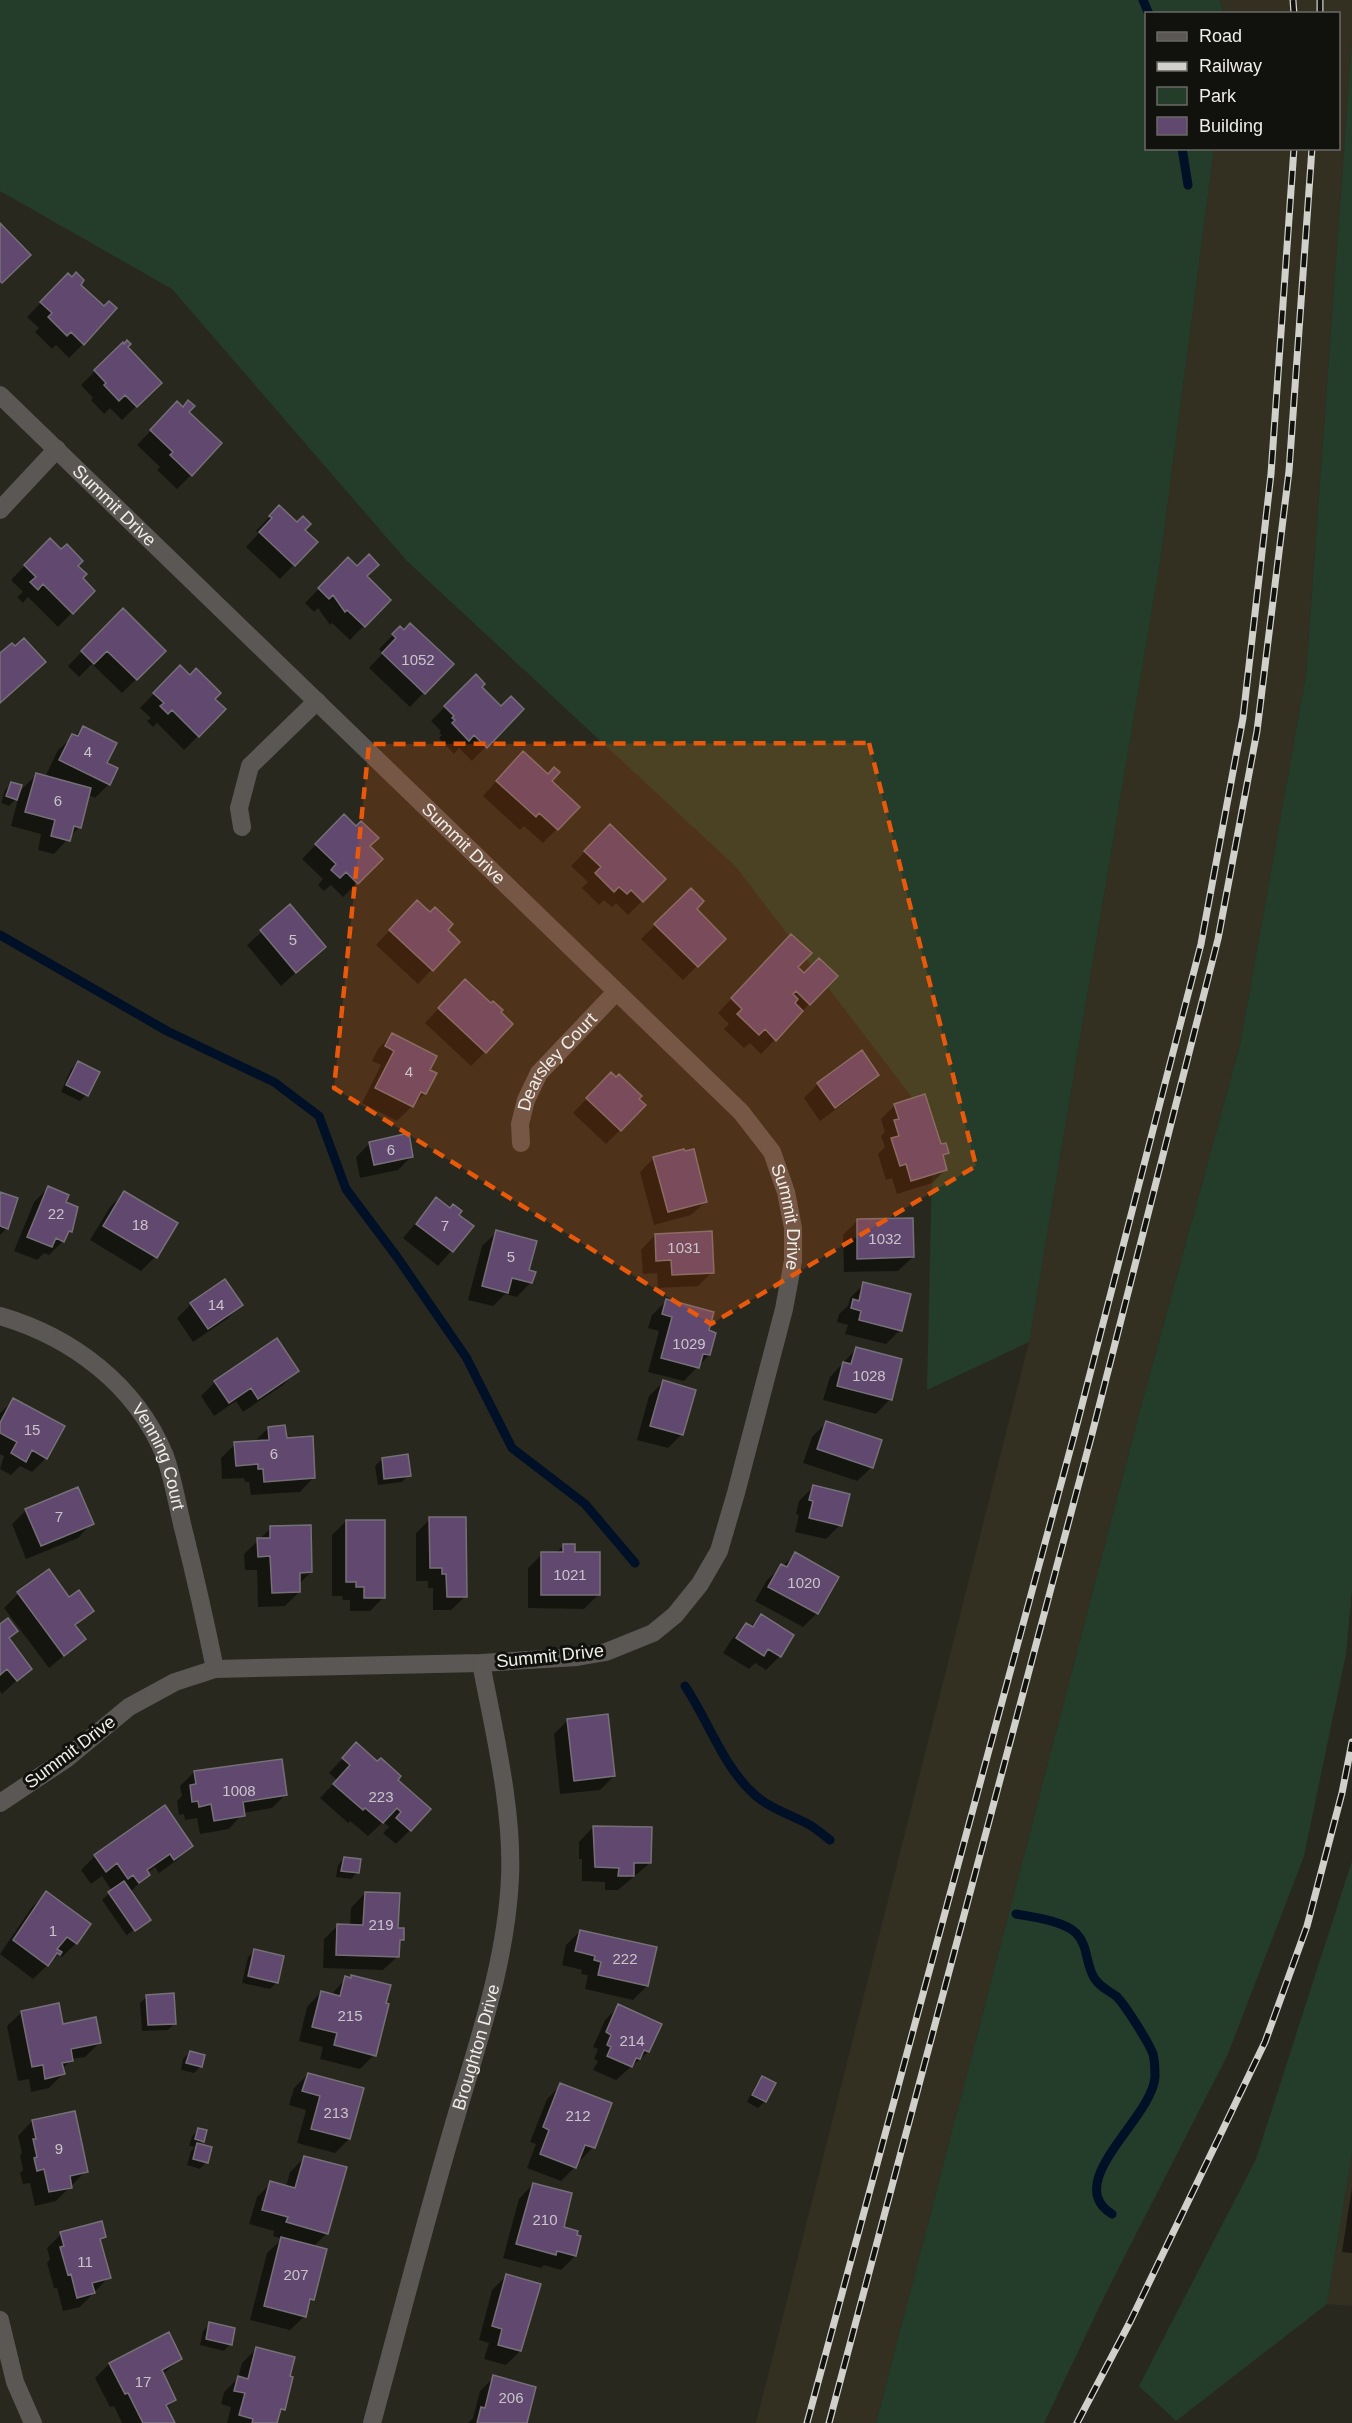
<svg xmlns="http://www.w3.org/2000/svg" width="1352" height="2423" font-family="Arial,sans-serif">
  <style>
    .built { fill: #333022 }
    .green { fill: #243c2a }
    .shadow { fill: #0007 }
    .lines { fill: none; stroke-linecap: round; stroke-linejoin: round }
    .stream { stroke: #001026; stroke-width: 9 }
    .building { fill: #60486e; stroke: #757078; stroke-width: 1.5 }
    .street { stroke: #5b5754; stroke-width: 18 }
    .rail-casing { stroke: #d1d0cb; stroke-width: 7 }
    .rail { stroke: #11110d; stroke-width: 4.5; stroke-dasharray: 14; stroke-linecap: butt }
    .marked { fill: #e8590c; fill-opacity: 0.2; stroke: #e8590c; stroke-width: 4.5; stroke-dasharray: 12 8; stroke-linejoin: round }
    .labels { text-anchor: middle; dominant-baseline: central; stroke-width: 6; stroke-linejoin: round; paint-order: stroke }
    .number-label { font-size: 15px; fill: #cac4ca }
    .street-label { font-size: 18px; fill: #eeede8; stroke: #11110d }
  </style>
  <rect width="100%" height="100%" fill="#29281f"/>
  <!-- built -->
  <path class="built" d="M1220 0H1352V40L1306 675 1240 1045 1139 1414 876 2423H756L1029 1342 1160 562 1214 149 1338 148V14L1223 13Z
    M1352 2154V2306L1327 2304Z"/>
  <!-- green -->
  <path class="green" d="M0 0H1220L1223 13 1146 14V148L1214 149 1160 562 1029 1342 927 1390 933 1125 736 867 406 560 172 289 0 191Z
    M1352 40V1590L1346 1654 1304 1856 1228 2054 1107 2291 1044 2423H876L1139 1414 1240 1045 1306 675Z
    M1352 1861V2154L1327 2304 1176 2421 1139 2386 1256 2159Z"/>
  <!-- shadow -->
  <path class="shadow" d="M68 275 78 285 83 344 69 358 56 345 52 349 35 332 39 328 27 317Z
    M122 344 160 383 122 420 110 408 104 414 91 400 93 398 81 385Z
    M177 404 187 412 191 475 177 489 157 470 160 467 137 445Z
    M279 507 315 543 280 579 246 547 259 533 256 531Z
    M50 540 76 566 81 578 93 591 58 627 28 597 23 603 17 597 23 592 11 580Z
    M348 559 389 600 350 640 332 623 330 625 318 608 314 612 305 603Z
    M123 610 164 651 122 693 92 664 79 677 68 666Z
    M400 628 451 664 410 707 369 668 383 653 379 649Z
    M476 676 480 687 501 708 522 709 472 761 459 748 454 754 439 738 442 735 439 733 441 731 431 721Z
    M166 681 213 699 198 736 184 750 157 723 153 727 147 721 151 718 140 708Z
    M83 728 105 764 109 784 95 798 88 795 79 827 54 854 38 850 41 834 11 826 20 791 36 775 52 777 46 775 58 750Z
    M509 767 547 776 550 781 578 807 543 843 524 826 520 830 483 796Z
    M12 783 16 799 9 806 1 803 5 790Z
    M344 816 381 859 343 897 331 885 324 891 318 885 323 879 302 859Z
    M610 826 664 879 628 915 616 903 612 907 604 900 599 905 582 888 588 882 571 866Z
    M691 890 694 909 724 939 683 980 641 939Z
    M290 906 324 947 281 986 247 945Z
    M430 914 458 942 418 984 376 945 403 916Z
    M777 950 804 975 836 976 761 1054 750 1043 744 1048 724 1029 729 1024 718 1013Z
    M451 995 491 1005 485 1052 471 1066 425 1023Z
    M392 1035 428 1070 425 1093 397 1121 362 1103 381 1065 372 1061 378 1049Z
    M78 1063 86 1095 80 1101 61 1092 71 1069Z
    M877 1075 863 1089 820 1121 804 1098 818 1084Z
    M597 1088 620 1130 606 1144 573 1113Z
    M895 1105 948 1152 942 1158 946 1169 932 1183 897 1194 892 1178 886 1180 878 1154 885 1147 881 1136 885 1132 881 1119Z
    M370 1143 412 1156 398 1170 360 1178 356 1157Z
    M654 1158 706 1201 691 1215 654 1225 640 1172Z
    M48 1188 64 1203 63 1241 49 1255 44 1253 37 1260 14 1251 34 1202Z
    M124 1193 176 1224 155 1257 141 1271 90 1240 110 1207Z
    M0 1194 7 1228 0 1235Z
    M436 1199 472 1227 438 1266 403 1238Z
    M857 1221 913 1257 898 1271 844 1272 843 1235Z
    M497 1232 528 1271 531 1282 517 1297 505 1294 493 1306 468 1300 482 1246Z
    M655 1235 712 1272 698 1286 658 1288 657 1273 643 1274 641 1250Z
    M864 1284 900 1330 886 1344 845 1334 848 1325 837 1322 839 1314 848 1306 850 1298Z
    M666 1301 707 1331 709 1355 684 1381 648 1372 659 1331 648 1328 652 1315Z
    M191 1304 241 1305 227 1319 193 1342 177 1318Z
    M856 1349 890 1399 876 1414 823 1400 830 1377Z
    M297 1371 283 1385 243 1412 236 1401 214 1416 201 1396 215 1382Z
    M663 1382 682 1434 668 1448 637 1440 649 1396Z
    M14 1400 46 1458 32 1472 20 1466 11 1475 0 1469 4 1456 0 1454V1413Z
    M827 1422 872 1467 857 1481 803 1463 812 1437Z
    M268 1428 285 1440 314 1477 300 1492 251 1495 249 1482H245L244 1478 222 1479 221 1458 235 1444 254 1442Z
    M382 1459 409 1475 402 1482 378 1485 375 1466Z
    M813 1487 840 1525 826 1539 795 1532 799 1515 796 1514 799 1501Z
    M26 1510 92 1523 78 1538 26 1559 12 1524Z
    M430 1519 466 1596 451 1610H433V1588H428V1581H416V1533Z
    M346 1521 384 1597 370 1611H350V1600H343L342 1596H332V1535Z
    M271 1528 311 1572 299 1584V1592L285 1606 258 1607 257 1570H245L244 1554Z
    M563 1546 573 1554 598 1595 584 1609 528 1608V1568L542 1554H555Z
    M796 1554 817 1613 803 1627 755 1601 767 1580Z
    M18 1594 69 1599 92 1611 75 1627 84 1639 49 1668 4 1608Z
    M761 1616 780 1656 766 1670 755 1663 749 1669 723 1653 732 1639 746 1625 750 1627Z
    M0 1626 30 1668 2 1694 0 1691Z
    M568 1720 614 1776 600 1790 560 1794 554 1734Z
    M356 1744 396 1780 410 1830 396 1844 383 1833 389 1827 383 1822 368 1836 350 1821 348 1823 320 1798 337 1780 329 1773Z
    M194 1772 286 1794 272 1808 243 1813 229 1829 200 1834 197 1818 185 1820 184 1814 179 1815 177 1801 182 1796 180 1786Z
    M593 1827 650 1863 618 1890H605V1882L582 1881V1859H579V1842Z
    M191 1846 177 1860 159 1873 155 1867 147 1873 148 1875 130 1892 143 1923 128 1934 127 1936 102 1900 112 1891 102 1876 91 1884 81 1870 95 1856Z
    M344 1858 357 1873 351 1879 336 1877 338 1865Z
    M46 1893 76 1943 62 1957 58 1955 33 1979 0 1954 32 1907Z
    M365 1893 397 1929 403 1939 398 1944V1956L383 1970 323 1968 324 1939 338 1925 350 1926 351 1908Z
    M580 1931 647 1986 633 2000 585 1989 588 1975 581 1974 582 1970 562 1965 566 1945Z
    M255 1950 277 1982 270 1989 242 1983 248 1957Z
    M351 1977 374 2055 360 2069 320 2059 323 2047 299 2041 307 2007 321 1992 331 1995 346 1978Z
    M147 1996 175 2023 168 2030 142 2031 140 2003Z
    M619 2006 660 2024 648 2052 616 2080 593 2070 598 2061 594 2059 598 2049 593 2047 605 2020Z
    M22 2012 62 2025 100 2042 85 2057 71 2059 62 2070 63 2074 49 2088 31 2092 29 2079 18 2081 7 2026Z
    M190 2052 201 2066 194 2073 181 2070 183 2059Z
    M308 2074 349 2139 335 2153 297 2143 306 2110 289 2105 294 2088Z
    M762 2078 765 2101 758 2108 747 2102 756 2084Z
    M561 2085 593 2147 579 2162 577 2161 575 2167 561 2181 527 2168 536 2144 530 2142 547 2099Z
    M32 2121 86 2171 56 2201 35 2206 30 2183 23 2184 20 2173 23 2170 20 2155 22 2153 18 2136Z
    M199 2129 203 2141 199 2145 206 2162 200 2169 187 2165 191 2151 195 2147 189 2146 192 2136Z
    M304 2158 327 2233 313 2247V2299L307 2305 305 2316 290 2330 250 2320 267 2253 282 2239 273 2236 274 2231 249 2224 257 2197 271 2183 286 2187 290 2172Z
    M533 2184 562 2228 575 2256 561 2270 544 2265 541 2268 503 2258 519 2199Z
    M1352 2187V2253L1342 2252Z
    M61 2234 104 2237 99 2241 109 2277 80 2307 63 2311 57 2288H54L47 2263 50 2259 47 2248Z
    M506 2276 540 2285 520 2351 506 2365 484 2359 489 2343 479 2340 492 2290Z
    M210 2324 230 2344 224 2351 200 2345 203 2331Z
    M168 2334 180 2359 162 2375 175 2400 166 2408 173 2423H122L114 2406 110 2407 95 2378 109 2364Z
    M256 2349 288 2377 283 2409 278 2415 275 2423H227L231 2407 221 2404 224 2392 238 2378 242 2363Z
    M494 2377 525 2423H468L473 2418 480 2391Z"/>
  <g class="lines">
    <!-- stream -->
    <path class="stream" d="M1143 0 1149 14
      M1182 148 1188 185
      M0 935 167 1031 274 1082 319 1116 346 1189 397 1257 466 1357 512 1448 585 1504 635 1563
      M685 1686C708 1720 723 1767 755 1795 771 1809 789 1814 808 1824 816 1828 823 1835 830 1840
      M1016 1914C1033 1917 1064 1921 1076 1933 1089 1946 1085 1965 1095 1979 1100 1987 1109 1991 1116 1996 1124 2003 1149 2043 1153 2054 1155 2061 1155 2070 1155 2077 1152 2119 1061 2182 1112 2214"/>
  </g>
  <!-- building -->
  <path class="building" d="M0 223 31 255 2 283 0 281Z
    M76 272 84 280 81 285 104 306 109 301 117 308 84 345 71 332 67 336 48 317 52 313 40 302 68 273 72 277Z
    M127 340 131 344 128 347 162 383 137 407 125 395 119 401 104 385 106 383 94 370 123 342 124 344Z
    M188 400 195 406 189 412 222 443 192 476 170 455 173 452 150 430 177 401 183 407Z
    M279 505 297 522 303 516 311 524 305 530 318 542 295 566 259 532 272 518 269 516Z
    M50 538 61 549 67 544 83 561 78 566 87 574 83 578 95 591 73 614 43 584 38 590 30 582 36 577 24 565Z
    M369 554 379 565 367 576 391 600 365 627 347 610 345 612 333 595 329 599 318 588 348 557 357 566Z
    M123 608 166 651 137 680 107 651 94 664 81 651Z
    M410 623 454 664 425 694 382 653 396 638 392 634 400 626 404 630Z
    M24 638 46 662 0 703V653L12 643 15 646Z
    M180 665 190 675 196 668 221 693 215 699 226 709 199 737 172 710 168 714 160 706 164 703 153 693Z
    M476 674 485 684 482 687 501 706 511 696 524 709 487 748 474 735 469 741 452 723 455 720 452 718 454 716 444 706Z
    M83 726 117 743 107 763 118 768 110 785 59 760 72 734 78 736Z
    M523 751 548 774 554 767 560 772 552 781 580 807 558 830 539 813 536 817 496 781Z
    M36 773 91 788 81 828 74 826 70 841 51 836 55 820 25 812Z
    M11 782 22 785 17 800 6 796Z
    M344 814 356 826 361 821 379 838 370 846 383 859 358 884 346 872 340 878 331 870 336 864 315 844Z
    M610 824 666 879 643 902 631 890 627 894 619 887 614 892 595 873 601 867 584 851Z
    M691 888 704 901 697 909 726 939 698 967 654 924Z
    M417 900 430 912 435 907 453 924 448 930 460 942 433 971 389 930Z
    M290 904 326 947 296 973 260 930Z
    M791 934 812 953 798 967 804 973 819 958 838 976 810 1005 796 991 793 994 798 999 795 1003 803 1011 776 1041 765 1029 759 1035 737 1014 742 1009 731 998Z
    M465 979 491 1003 493 1001 503 1010 501 1012 513 1024 486 1053 438 1008Z
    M392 1033 437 1056 430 1070 437 1073 426 1094 421 1092 413 1107 375 1088 394 1051 385 1046Z
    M862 1050 879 1075 835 1108 817 1083Z
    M78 1061 100 1072 88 1096 66 1085Z
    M611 1072 616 1077 619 1074 642 1096 639 1099 646 1105 621 1131 586 1098Z
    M925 1094 941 1144 946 1143 949 1153 943 1155 947 1170 911 1181 906 1164 900 1166 891 1138 899 1136 894 1120 899 1119 894 1104Z
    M409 1133 413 1157 374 1165 369 1142Z
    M684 1149 685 1151 694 1149 707 1202 668 1212 653 1157Z
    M48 1186 69 1195 66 1202 78 1207 72 1232 69 1231 64 1242 56 1238 52 1247 27 1237Z
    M124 1191 178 1223 157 1258 103 1226Z
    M0 1192 18 1198 8 1229 0 1226Z
    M436 1197 450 1208 453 1204 462 1211 459 1215 474 1226 453 1252 416 1224Z
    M913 1218 914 1257 857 1259V1219Z
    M496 1230 537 1241 529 1270 536 1272 532 1283 512 1278 508 1293 482 1286Z
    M712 1231 714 1273 672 1275 671 1260 656 1261 655 1234Z
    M225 1279 243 1305 208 1329 190 1303Z
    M863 1282 911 1294 902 1331 859 1320 861 1311 851 1308 853 1299 859 1301Z
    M666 1299 714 1312 709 1330 716 1333 710 1355 703 1354 699 1368 661 1358 672 1317 662 1314Z
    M277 1338 299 1371 258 1399 251 1388 229 1403 214 1381Z
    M856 1347 902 1359 892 1400 837 1386 843 1362 851 1364Z
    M663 1380 696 1390 683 1435 650 1426Z
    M13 1398 65 1426 47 1459 32 1450 26 1462 11 1453 17 1442 0 1433V1423Z
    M826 1421 882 1440 873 1468 817 1449Z
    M285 1425 287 1438 313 1436 315 1478 264 1482 263 1469H258V1464L236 1466 234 1442 269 1440 268 1427Z
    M408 1454 411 1476 384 1479 382 1458Z
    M813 1485 850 1494 842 1526 809 1518 813 1501 809 1500Z
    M78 1487 94 1524 41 1546 25 1509Z
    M429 1517H466L467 1597H447L446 1574H442V1568H430Z
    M346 1520H385V1598H364V1587H356V1582H346Z
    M311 1525 312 1572 300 1573V1592L272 1593 270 1556 258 1557 257 1538H270V1526Z
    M563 1544H575V1552H600V1595H541V1552H563Z
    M795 1552 839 1577 818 1614 768 1587 781 1564 787 1567Z
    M49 1569 69 1597 79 1590 94 1611 75 1625 86 1639 64 1656 17 1592Z
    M761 1614 794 1635 781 1657 768 1649 764 1656 736 1638 746 1623 753 1627Z
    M8 1618 18 1631 9 1638 32 1669 17 1681 7 1669 0 1675V1624Z
    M608 1714 615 1776 574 1781 567 1719Z
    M356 1742 377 1761 381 1758 401 1776 398 1780 431 1809 411 1831 396 1818 401 1812 397 1808 383 1823 365 1808 363 1810 333 1784 350 1765 342 1758Z
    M282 1759 287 1795 243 1802 245 1816 214 1821 211 1804 199 1807 198 1801 192 1802 190 1785 196 1784 194 1771Z
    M165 1805 193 1846 174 1860 170 1854 147 1870 150 1875 139 1883 133 1875 128 1879 117 1863 106 1872 94 1855Z
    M593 1826 652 1827 651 1863H634V1876H618L619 1868 595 1867Z
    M344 1857 361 1859 359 1873 341 1871Z
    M124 1881 151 1920 135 1931 108 1892Z
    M46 1891 91 1924 77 1944 67 1937 57 1949 62 1952 60 1955 57 1953 48 1966 13 1940Z
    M365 1892 400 1893 398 1928H404V1940H400L399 1957 336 1955 337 1924 363 1925Z
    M580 1930 657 1947 648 1986 598 1975 601 1962 594 1960 595 1956 575 1951Z
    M254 1949 284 1956 278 1983 248 1976Z
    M351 1975 391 1985 386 2003 389 2004 376 2056 334 2045 337 2033 312 2027 321 1991 340 1996 345 1976 351 1978Z
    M174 1993 176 2024 148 2025 146 1995Z
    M59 2003 63 2024 96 2017 101 2043 71 2049 73 2061 62 2063 65 2074 45 2079 43 2065 32 2067 21 2011Z
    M618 2004 662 2024 649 2052 644 2050 640 2059 636 2058 632 2067 607 2056 611 2047 607 2045 611 2035 606 2032Z
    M190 2051 205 2055 202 2067 186 2063Z
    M308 2073 364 2088 350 2139 311 2129 320 2096 302 2091Z
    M762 2076 776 2083 766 2102 752 2095Z
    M560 2083 612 2103 595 2148 585 2145 576 2168 540 2154 549 2130 543 2127Z
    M75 2111 88 2172 70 2176 72 2188 49 2192 44 2169 37 2171 34 2158 37 2157 33 2139H36L32 2120Z
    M198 2128 207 2130 204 2142 195 2139Z
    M197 2143 212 2147 208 2163 193 2159Z
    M304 2156 347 2167 328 2234 286 2222 288 2217 262 2210 270 2181 295 2188Z
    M533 2183 572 2193 564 2227 578 2231 577 2235 581 2236 576 2256 557 2251 556 2255 516 2244Z
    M102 2221 106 2237 100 2239 111 2278 92 2283 95 2293 77 2298 71 2274 68 2275 60 2247 64 2246 60 2232Z
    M281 2237 327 2249 314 2300 310 2299 306 2317 264 2306Z
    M506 2274 541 2284 521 2351 498 2345 502 2329 492 2326Z
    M209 2322 235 2328 232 2345 206 2339Z
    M169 2332 182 2359 162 2370 176 2400 166 2405 175 2423H143L128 2393 125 2394 109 2363Z
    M256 2347 295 2357 290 2376 293 2377 285 2410 281 2409 277 2423H252L253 2419 239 2415 245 2393 234 2391 238 2376 248 2379Z
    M493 2375 536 2387 527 2423H477L481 2407 485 2408Z"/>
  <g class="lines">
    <!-- street -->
    <g class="street">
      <path id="s1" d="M0 395 741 1112 772 1152 786 1192 793 1228V1261L784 1309 736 1493 719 1551 700 1584 675 1615 653 1633 606 1652 577 1657 481 1663 215 1669 175 1682 129 1707 66 1759 0 1803"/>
      <path d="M0 510 57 449"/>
      <path d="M242 827 239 808 250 766 317 701"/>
      <path id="s2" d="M521 1143 520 1124 526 1100 539 1073 616 992"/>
      <path id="s3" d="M0 1316C72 1337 136 1385 165 1456 174 1481 178 1510 185 1536 196 1580 206 1625 215 1669"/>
      <path d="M0 2320 15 2382 33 2423"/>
      <path id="s4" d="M372 2423C398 2327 423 2230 451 2134 475 2050 506 1966 510 1878 513 1808 494 1732 481 1663"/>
    </g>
    <!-- rail casing -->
    <g class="rail-casing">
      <path id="rail" d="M1293 0 1294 14
        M1320 14V0
        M807 2423 1075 1432 1201 944 1243 718 1271 474 1294 148
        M829 2423 1092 1434 1218 939 1257 731 1289 471 1312 148
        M1077 2423 1130 2322 1265 2042 1307 1926 1342 1793 1352 1742"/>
    </g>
    <!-- rail -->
    <use href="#rail" class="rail"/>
  </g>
  <!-- marked area -->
  <path class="marked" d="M869 743 976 1166 711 1324 334 1088 369 744Z"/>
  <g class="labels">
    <!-- number labels -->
    <g class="number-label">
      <text x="418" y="659">1052</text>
      <text x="88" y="751">4</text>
      <text x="58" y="800">6</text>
      <text x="293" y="939">5</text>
      <text x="409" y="1071">4</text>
      <text x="391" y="1149">6</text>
      <text x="56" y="1213">22</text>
      <text x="140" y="1224">18</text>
      <text x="445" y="1225">7</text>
      <text x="885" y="1238">1032</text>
      <text x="684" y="1247">1031</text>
      <text x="511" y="1256">5</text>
      <text x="216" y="1304">14</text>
      <text x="689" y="1343">1029</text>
      <text x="869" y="1375">1028</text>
      <text x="32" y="1429">15</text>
      <text x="274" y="1453">6</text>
      <text x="59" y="1516">7</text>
      <text x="570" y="1574">1021</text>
      <text x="804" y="1582">1020</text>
      <text x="239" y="1790">1008</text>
      <text x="381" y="1796">223</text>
      <text x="381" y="1924">219</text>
      <text x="53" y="1930">1</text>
      <text x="625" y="1958">222</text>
      <text x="350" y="2015">215</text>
      <text x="632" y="2040">214</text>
      <text x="336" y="2112">213</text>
      <text x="578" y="2115">212</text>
      <text x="59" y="2148">9</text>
      <text x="545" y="2219">210</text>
      <text x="85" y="2261">11</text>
      <text x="296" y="2274">207</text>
      <text x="143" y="2381">17</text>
      <text x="511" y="2397">206</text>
    </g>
    <!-- street labels -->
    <g class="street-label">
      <text stroke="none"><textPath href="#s1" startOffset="159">Summit Drive</textPath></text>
      <text stroke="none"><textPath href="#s1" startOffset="645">Summit Drive</textPath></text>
      <text stroke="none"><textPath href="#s2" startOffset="93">Dearsley Court</textPath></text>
      <text stroke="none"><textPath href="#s1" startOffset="1149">Summit Drive</textPath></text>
      <text stroke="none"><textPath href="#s3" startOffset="222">Venning Court</textPath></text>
      <text transform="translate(550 1656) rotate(-6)">Summit Drive</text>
      <text transform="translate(70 1752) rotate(-37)">Summit Drive</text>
      <text stroke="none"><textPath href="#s4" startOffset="390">Broughton Drive</textPath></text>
    </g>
  </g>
  <!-- legend -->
  <rect x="1145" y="12" width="195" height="138" fill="#11110d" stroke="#696965" stroke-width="1.5"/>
  <rect x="1157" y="32" width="30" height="9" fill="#5b5754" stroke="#696965" stroke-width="1.5"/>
  <text x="1199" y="42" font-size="18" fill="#eeede8">Road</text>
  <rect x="1157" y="62" width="30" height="9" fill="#d1d0cb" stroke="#696965" stroke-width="1.5"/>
  <text x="1199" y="72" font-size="18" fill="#eeede8">Railway</text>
  <rect x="1157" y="87" width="30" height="18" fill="#243c2a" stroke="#696965" stroke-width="1.5"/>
  <text x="1199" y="102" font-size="18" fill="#eeede8">Park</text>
  <rect x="1157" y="117" width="30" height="18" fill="#60486e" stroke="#696965" stroke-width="1.5"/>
  <text x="1199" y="132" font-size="18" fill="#eeede8">Building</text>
</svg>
